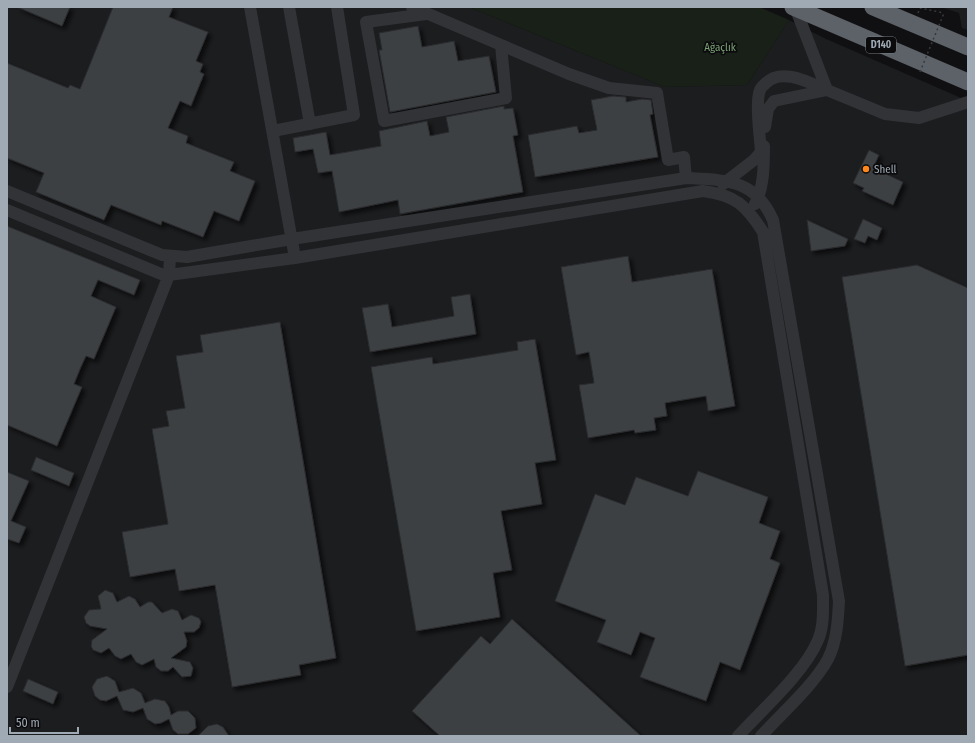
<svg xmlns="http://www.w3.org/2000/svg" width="975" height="743" font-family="'Fira Sans Condensed',sans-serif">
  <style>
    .built { fill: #1c1d1f }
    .green { fill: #192018 }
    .building { fill: #3c3f42; stroke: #2a2b2e; filter: url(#shadow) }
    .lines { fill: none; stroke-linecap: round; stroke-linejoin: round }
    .path { stroke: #373a3e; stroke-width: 1.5; stroke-dasharray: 2 3; stroke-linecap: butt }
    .minor { stroke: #313337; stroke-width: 12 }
    .highway { stroke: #5d6268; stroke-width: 17 }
    .path-bridge { stroke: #373a3e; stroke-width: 1.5; stroke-dasharray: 2 3; stroke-linecap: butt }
    .poi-dot { fill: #ff871b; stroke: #0b0b0d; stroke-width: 1.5 }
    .labels { text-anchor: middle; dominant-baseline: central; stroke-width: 3.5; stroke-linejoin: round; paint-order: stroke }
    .shield { fill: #0b0b0d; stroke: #737a82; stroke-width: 1 }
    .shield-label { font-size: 10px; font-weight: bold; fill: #a0aab4 }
    .park-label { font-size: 11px; fill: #7ba175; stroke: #0b0b0d }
    .poi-label { font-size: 11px; fill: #a0aab4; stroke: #0b0b0d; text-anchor: start }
  </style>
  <defs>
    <filter id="shadow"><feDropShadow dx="3.5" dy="3.5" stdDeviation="2" flood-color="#0009"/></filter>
  </defs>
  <rect width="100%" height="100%" fill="#101012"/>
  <!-- built -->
  <path class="built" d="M7 7H469L665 87 747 85 789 20 824 38 968 101V736H7Z
    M941 7H968V30L962 28 959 13Z"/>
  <!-- green -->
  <path class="green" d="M469 7H759L789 20 747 85 665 87Z"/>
  <!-- building -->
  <path class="building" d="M17 7H70L62 26Z
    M113 7H173L169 17 208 32 196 61 203 64 200 72 204 74 191 106 180 101 168 128 188 136 186 143 234 162 230 171 255 181 239 221 214 211 203 237 162 221 161 225 111 205 104 220 36 192 44 173 7 158V63L68 88 70 85 80 89Z
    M418 26 422 47 454 41 458 61 489 56 496 92 390 112 379 50H382L379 33Z
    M613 96 626 97V102L642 99 651 100 653 114 650 115 658 157 535 177 528 135 577 126 579 133 597 130 591 100Z
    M504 106V109L513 108 518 135 513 136 523 192 400 214 398 200 339 212 332 171 318 173 313 149 295 152 293 138 326 132 330 155 381 146 379 131 427 121 430 136 449 132 446 117Z
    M869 150 879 155 873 168 903 182 893 205 862 191 864 188 853 183Z
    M863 219 882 228 877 240 868 236 865 243 854 239Z
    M807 220 848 239 845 246 811 251Z
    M7 226 140 280 134 295 98 280 91 296 116 307 94 359 86 356 80 369 74 384 82 387 57 446 7 425Z
    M628 256 632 282 712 269 735 406 708 411 706 396 665 403 667 416 654 418 656 430 635 433 634 430 588 438 579 385 594 383 589 352 576 355 561 267Z
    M917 265 968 288V655L905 666 842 277Z
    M470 294 476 334 370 352 362 308 388 304 392 327 454 316 451 297Z
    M280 322 336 658 299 665 301 675 232 687 215 585 179 591 175 569 130 577 122 532 168 524 152 429 169 426 166 411 185 408 176 356 203 352 200 335Z
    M535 339 556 460 535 463 542 504 501 511 512 570 493 573 500 617 416 631 371 367 432 357 433 364 518 350 517 342Z
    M36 457 74 473 69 486 31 470Z
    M698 471 768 497 759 523 780 531 770 559 780 563 740 670 720 662 706 701 640 677 655 638 640 632 631 655 597 642 606 620 555 601 595 494 625 505 636 477 688 496Z
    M7 472 29 481 11 521 26 527 19 543 7 539Z
    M105 590 113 593 117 602 129 596 135 599 140 607 148 602H152L162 613 172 609 178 611 182 620 191 615 199 618 201 622 199 628 194 632H184L187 641 186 647 171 658 190 662 193 668 191 676 182 677 173 667 168 671H161L156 667 154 659 142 665 136 662 131 654 121 659 115 656 109 648 101 653 93 650 91 646 92 640 107 629 90 626 86 623 84 617 89 610 101 609 98 596Z
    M512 619 641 736H440L412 711 481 636 490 644Z
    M107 676 115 681 119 692 133 688 141 693 145 703 155 699 165 701 169 707 171 715 178 711H188L195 718 196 728 188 734H178L173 730 169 719 161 723 155 724 147 719 143 708 133 712 123 710 117 696 106 701 100 700 95 696 92 687 97 679Z
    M28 679 58 692 53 704 23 691Z
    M217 724 223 727 229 736H198L208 726Z"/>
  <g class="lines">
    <!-- path -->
    <path class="path" d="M918 13 920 8 944 13"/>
    <!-- minor -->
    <path class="minor" d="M250 7 295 258
      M289 7 310 124
      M412 7 569 74 609 88 657 93 668 160 684 157 686 178
      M795 7 827 90 885 114 919 118 968 102
      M426 14 366 22 384 121 506 98 501 45
      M765 127 768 109 774 101 827 90
      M273 131 354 115 337 7
      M723 184 754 160 761 152C760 137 755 102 760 90 761 87 764 85 766 83 782 67 810 83 827 90
      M7 191 162 255 187 257 292 239 686 178C726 180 755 179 773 220L839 601C838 620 837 641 828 659 814 685 781 714 761 736
      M755 204C764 188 764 164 764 146
      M7 210 161 274 169 275 295 258 703 191C735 195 746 205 763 232L823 595C823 610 824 626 818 640 805 672 762 710 738 736
      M7 687 169 275 170 257"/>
    <!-- highway -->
    <path class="highway" d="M793 7 968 82
      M873 7 968 47"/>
    <!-- path-bridge -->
    <path class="path-bridge" d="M920 72 944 13"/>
  </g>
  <!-- markers -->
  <circle class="poi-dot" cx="866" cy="169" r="4"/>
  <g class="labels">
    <!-- shield labels -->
    <rect class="shield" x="866" y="37" width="30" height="16" rx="3"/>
    <g class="shield-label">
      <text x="881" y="45">D140</text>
    </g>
    <!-- park labels -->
    <g class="park-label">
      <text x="720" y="47">Ağaçlık</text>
    </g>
    <!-- poi labels -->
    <g class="poi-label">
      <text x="874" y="169">Shell</text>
    </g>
  </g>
  <!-- border -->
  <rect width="975" height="743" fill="none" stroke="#a0aab4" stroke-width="16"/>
  <!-- scale -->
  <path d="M10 727v6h68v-6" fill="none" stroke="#a0aab4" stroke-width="2"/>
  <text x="16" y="727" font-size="12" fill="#a0aab4" stroke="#0b0b0d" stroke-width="3" paint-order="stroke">50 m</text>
</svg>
